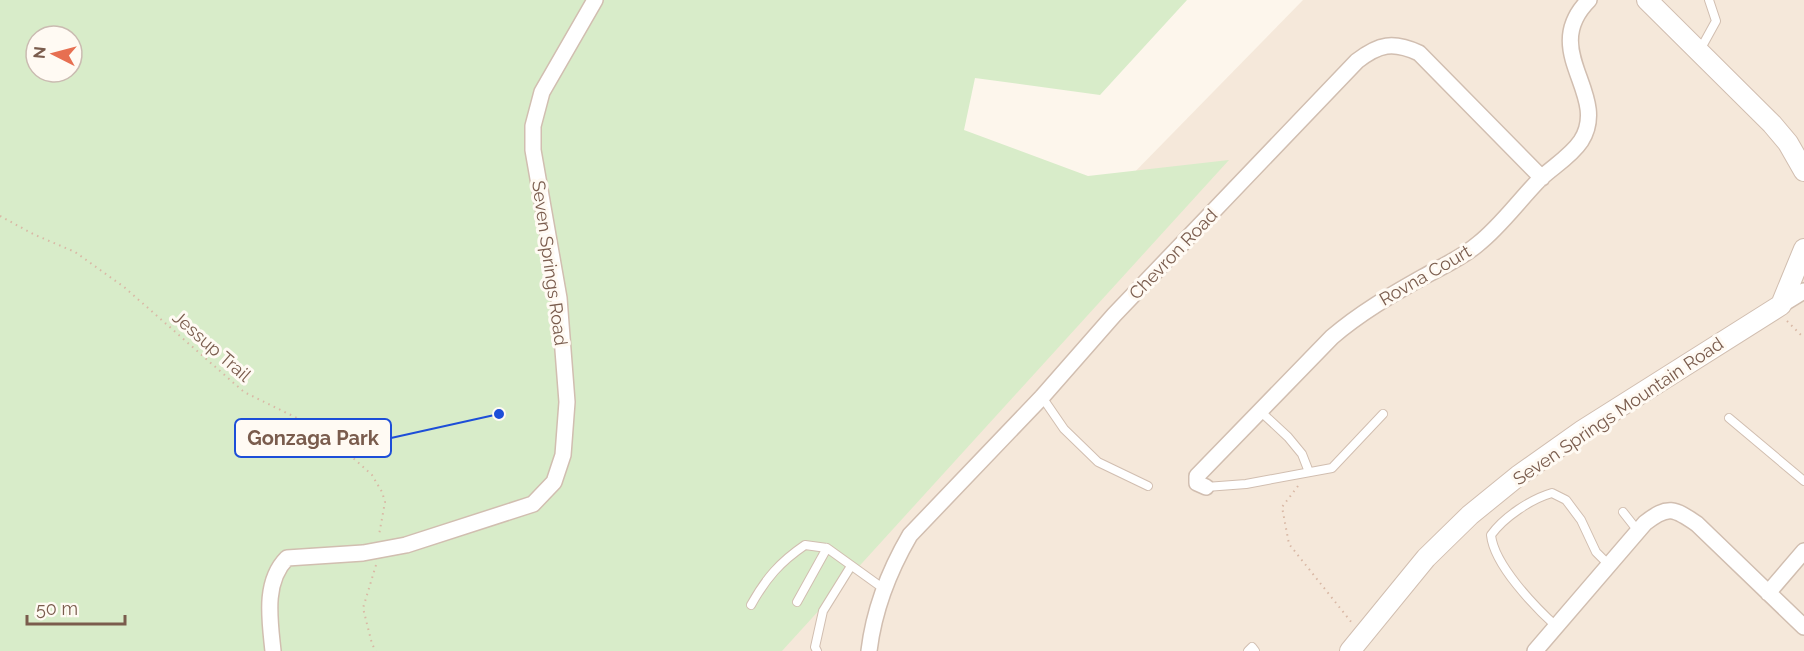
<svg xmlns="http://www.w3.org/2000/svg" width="1804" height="651" font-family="Raleway,sans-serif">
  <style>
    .residential { fill: #f5e8da }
    .green { fill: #d8ecc9; fill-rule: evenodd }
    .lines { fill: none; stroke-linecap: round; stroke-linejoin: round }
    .service-casing { stroke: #d1beb0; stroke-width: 10 }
    .minor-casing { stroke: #d1beb0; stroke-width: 18 }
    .tertiary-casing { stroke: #d1beb0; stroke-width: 22 }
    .path { stroke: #d9b8a5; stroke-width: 2; stroke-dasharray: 1.5 4.5; stroke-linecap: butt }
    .service { stroke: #fff; stroke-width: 8 }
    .minor { stroke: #fff; stroke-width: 15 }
    .tertiary { stroke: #fff; stroke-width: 20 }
    .labels { text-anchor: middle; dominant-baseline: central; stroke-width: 6; stroke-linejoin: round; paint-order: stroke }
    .street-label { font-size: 18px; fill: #7a5c4d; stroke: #fffaf3 }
    .leader { fill: none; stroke: #1d4ed8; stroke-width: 2 }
    .callout-dot { fill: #1d4ed8; stroke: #fffaf3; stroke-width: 2 }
    .callout { fill: #fffaf3; stroke: #1d4ed8; stroke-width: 2 }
    .callout-label { font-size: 20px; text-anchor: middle; font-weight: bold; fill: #7a5c4d }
  </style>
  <rect width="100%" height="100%" fill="#fdf6ec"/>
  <!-- residential -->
  <path class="residential" d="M1303 0H1804V651H693L714 602Z"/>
  <!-- green -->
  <path class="green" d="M0 0H1187L1100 95 975 78 964 130 1088 176 1229 160 782 651H0ZM36 36H72V72H36Z"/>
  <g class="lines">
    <!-- service casing -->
    <g class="service-casing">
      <path id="service" d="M1700 50 1716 21 1709 0
        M1042 397 1064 429 1098 462 1148 486
        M1260 411 1288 437 1302 454 1309 472
        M1729 418 1804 481
        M1206 487 1246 484 1332 468 1383 414
        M1623 512 1638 531
        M797 602 827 548
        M751 605C766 578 780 562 805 545L827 548 884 589
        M1557 627C1535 607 1494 565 1491 535 1504 517 1531 499 1552 493L1566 500 1581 520 1596 552 1609 565
        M817 651 815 647 823 611 851 566
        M1248 651 1252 647 1255 651"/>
    </g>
    <!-- minor casing -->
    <g class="minor-casing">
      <path id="minor" d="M1781 305 1804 291
        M1206 487 1197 483V476L1332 337C1360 313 1391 295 1423 277 1441 267 1462 258 1478 244 1501 226 1520 199 1541 178 1554 166 1571 156 1581 141 1611 94 1538 51 1589 0
        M1768 593 1804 551
        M273 651C270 621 263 582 287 558L363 553 406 545 533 504 554 482 563 455 567 402 559 298 533 150V126L542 92 595 0
        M869 651C874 609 889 571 910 535L1042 397 1114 315 1357 61C1379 44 1393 41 1419 53L1542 178
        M1535 651 1645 523C1668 505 1674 508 1697 524L1804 627"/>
    </g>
    <!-- tertiary casing -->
    <g class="tertiary-casing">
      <path id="tertiary" d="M1647 0 1772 124 1788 143 1804 171
        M1350 651 1426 558 1470 515 1518 476 1583 430 1781 305 1804 249"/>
    </g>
    <!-- path -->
    <path class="path" d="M0 216 33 234 75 252 124 287 244 392 303 421 334 441 372 475 382 492 385 502 379 535
      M1787 321 1804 338
      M1298 486 1282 507 1289 544 1352 623
      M376 565 363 608 372 644 376 651"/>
    <!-- service -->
    <use href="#service" class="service"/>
    <!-- minor -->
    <use href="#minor" class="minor"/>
    <!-- tertiary -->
    <use href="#tertiary" class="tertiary"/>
  </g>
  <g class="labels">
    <!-- street labels -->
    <g class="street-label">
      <text transform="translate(1173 254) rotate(-46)">Chevron Road</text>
      <text transform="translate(550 263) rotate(82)">Seven Springs Road</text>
      <text transform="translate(1425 275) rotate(-30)">Rovna Court</text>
      <text transform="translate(212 346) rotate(41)">Jessup Trail</text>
      <text transform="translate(1618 411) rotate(-34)">Seven Springs Mountain Road</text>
    </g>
  </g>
  <!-- callouts -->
  <path class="leader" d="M499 414L391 438"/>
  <circle class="callout-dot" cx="499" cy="414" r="6"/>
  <rect class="callout" x="235" y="419" width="156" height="38" rx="6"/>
  <g class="callout-label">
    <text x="313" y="445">Gonzaga Park</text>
  </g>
  <!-- north arrow -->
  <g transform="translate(54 54) rotate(276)"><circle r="28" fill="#fffaf3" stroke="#cabbb1" stroke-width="1.5"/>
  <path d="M0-4.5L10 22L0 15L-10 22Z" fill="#e76f51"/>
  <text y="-9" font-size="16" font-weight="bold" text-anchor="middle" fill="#7a5c4d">N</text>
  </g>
  <!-- scale -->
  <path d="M27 615v9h98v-9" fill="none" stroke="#7a5c4d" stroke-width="3"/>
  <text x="36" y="615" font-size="18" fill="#7a5c4d" stroke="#fffaf3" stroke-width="4.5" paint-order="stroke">50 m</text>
</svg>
